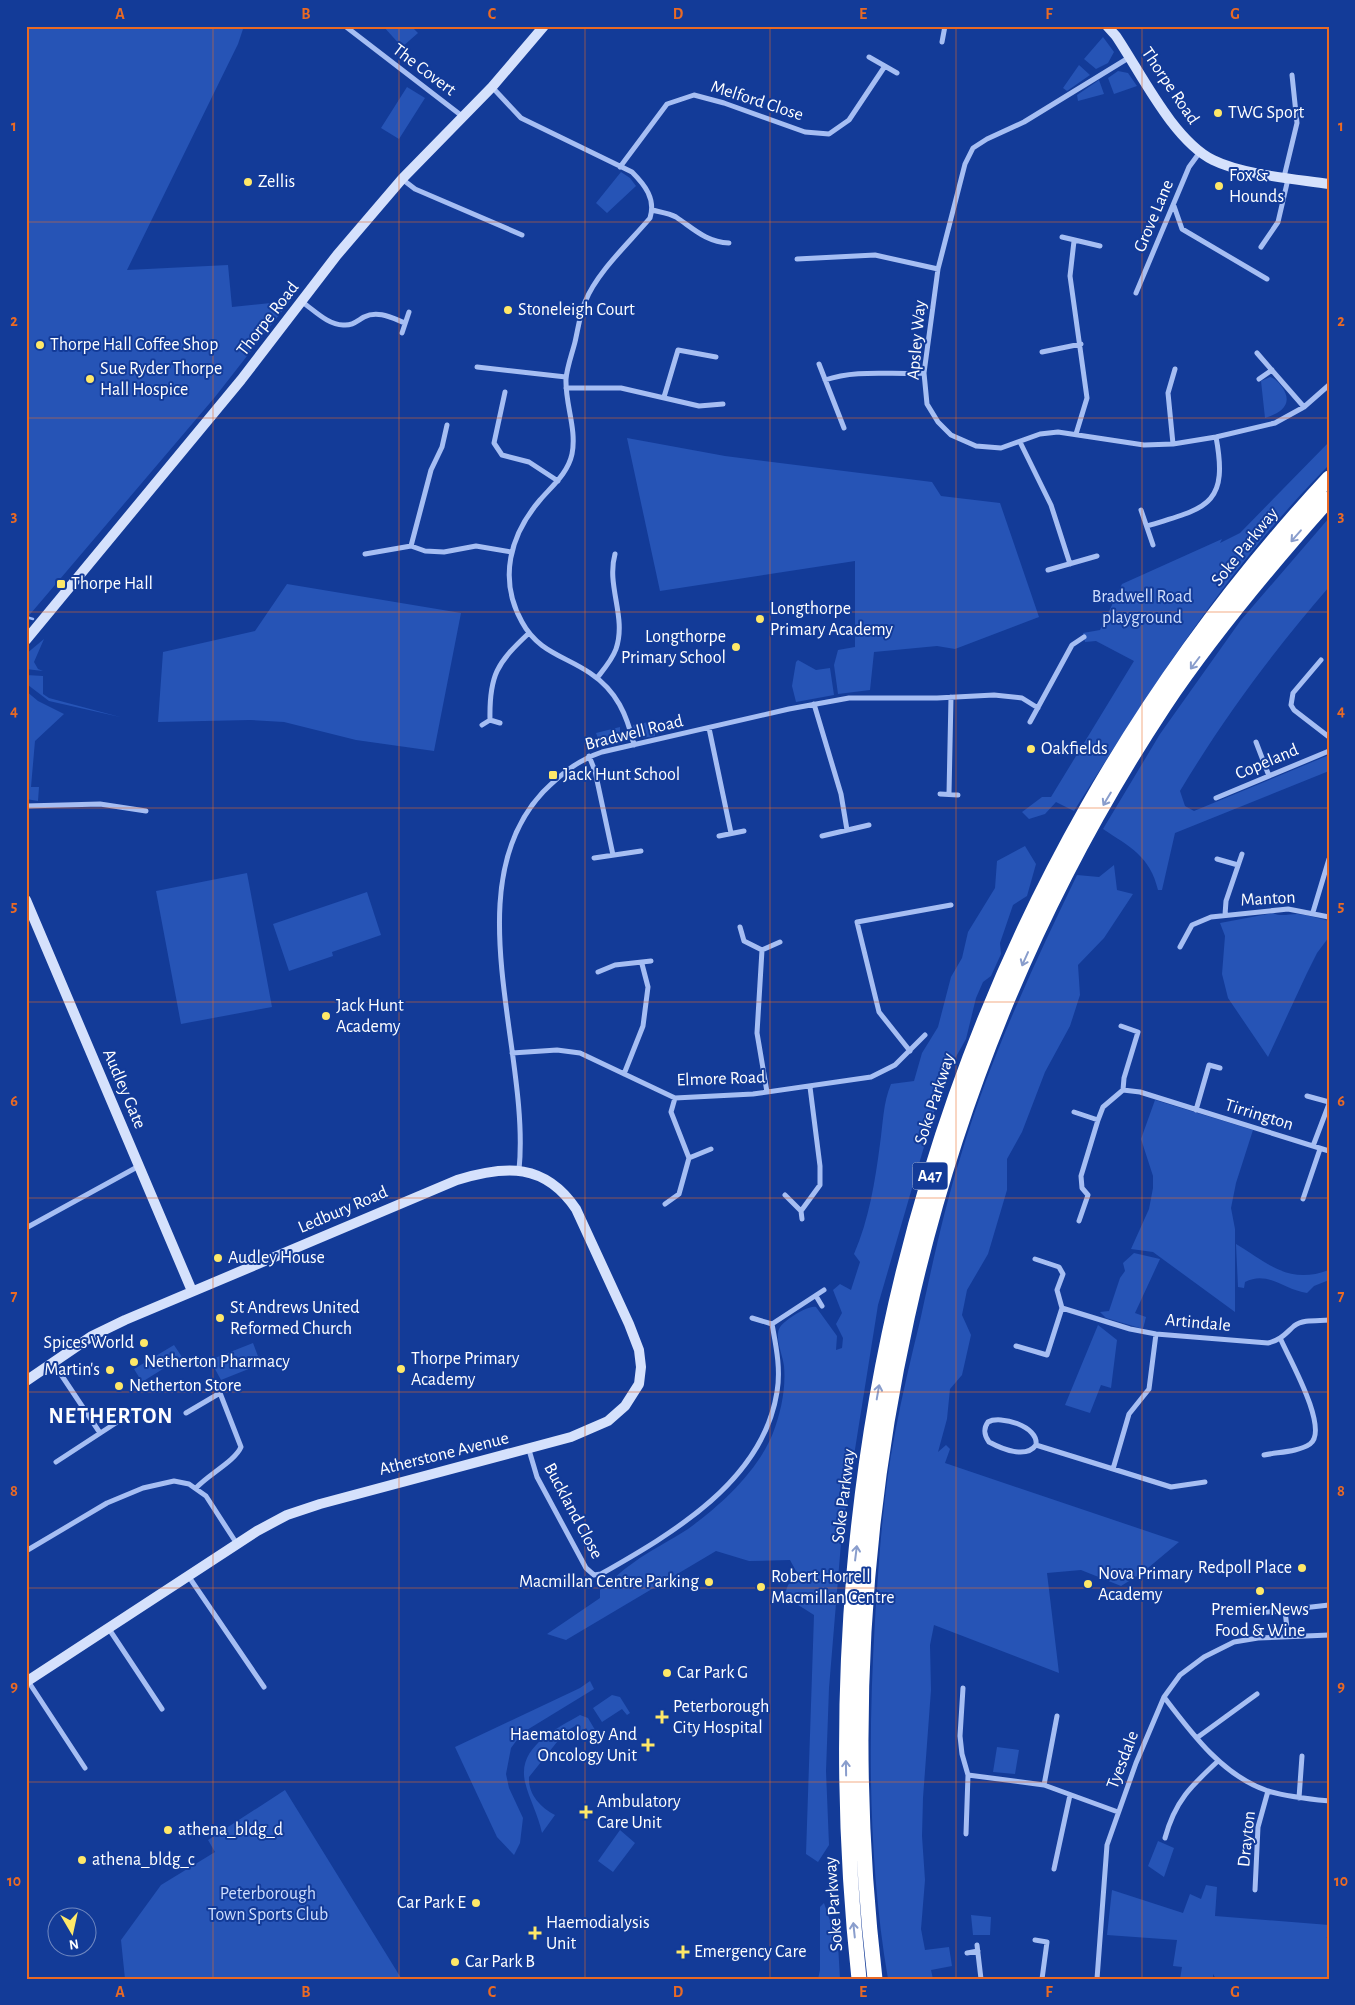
<svg xmlns="http://www.w3.org/2000/svg" width="1355" height="2005" font-family="'Alegreya Sans',sans-serif">
  <style>
    .green { fill: #2654b6 }
    .lines { fill: none; stroke-linecap: round; stroke-linejoin: round }
    .stream { stroke: #98b7f6; stroke-width: 2.5 }
    .street { stroke: #a6bef3; stroke-width: 5 }
    .secondary { stroke: #d5e1fc; stroke-width: 10 }
    .highway { stroke: #fff; stroke-width: 15 }
    .oneway { stroke: #899dcc }
    .grid { fill: none; stroke: #ea6a24; stroke-width: 1; stroke-opacity: 0.55 }
    .poi-dot { fill: #ffe868; stroke: #133b98; stroke-width: 2 }
    .labels { text-anchor: middle; dominant-baseline: central; stroke-width: 4; stroke-linejoin: round; paint-order: stroke }
    .shield { fill: #133b98; stroke: #b8c4e0; stroke-width: 1 }
    .shield-label { font-size: 16px; font-weight: bold; fill: #fff }
    .street-label { font-size: 18px; fill: #fff; stroke: #133b98 }
    .poi-label { font-size: 18px; fill: #fff; stroke: #133b98; text-anchor: start }
    .park-label { font-size: 18px; fill: #ceddfd; stroke: #133b98 }
    .district-label { font-size: 22px; font-weight: bold; letter-spacing: 1px; fill: #fff; stroke: #133b98 }
    .neatline { fill: none; stroke: #ea6a24; stroke-width: 2 }
    .grid-label { font-size: 16px; text-anchor: middle; font-weight: bold; fill: #ea6a24 }
  </style>
  <rect width="100%" height="100%" fill="#133b98"/>
  <!-- green -->
  <path class="green" d="M26 26H244L238 44 127 270 228 265 232 307 290 301 215 397 26 619Z
    M383 26H411L418 33 402 47Z
    M1103 37 1114 52 1108 63 1096 69 1084 59Z
    M1079 65 1090 75 1067 91 1063 88Z
    M1118 71 1128 73 1137 86 1114 94 1108 78Z
    M1099 80 1104 94 1078 101 1077 95Z
    M407 87 425 98 399 139 381 128Z
    M621 172 630 178 636 186 607 213 596 203Z
    M1270 377C1276 379 1278 382 1282 387 1294 404 1281 413 1265 418L1261 381Z
    M627 438 725 456 932 482 941 496 1000 503 1039 617 955 649 937 646 874 652 870 690 838 694 834 665 838 650 855 647V561L660 591Z
    M1329 442V465C1227 568 1150 690 1074 811L1056 802 1045 814 1029 819 1022 812 1042 797H1051L1134 661 1096 641 1085 642 1083 633 1100 630 1122 584 1222 539 1220 543 1240 533Z
    M1329 518V587C1272 653 1225 716 1180 791L1185 806 1194 811 1329 755V771L1175 833 1162 890H1158C1150 856 1130 847 1103 829L1160 734 1241 620Z
    M287 584 461 613 434 751 356 740 284 722 250 720 158 722 163 652 255 631Z
    M44 639 34 662 38 669 43 671 26 669V654Z
    M798 660 816 670 830 668 834 695 796 702 792 686 796 662Z
    M26 675 43 676V694L49 698 120 717 49 701 28 685Z
    M26 691 38 701 64 714 35 741 31 787H39L38 801 26 799 29 742 26 735Z
    M654 721 655 736 642 738 636 734 633 725Z
    M620 727V737L615 742 601 746 596 733Z
    M1025 846 1036 864 1027 896 1013 905 1000 943 1001 954 991 976 983 982 976 998 966 1039 944 1078 878 1305 842 1531 829 1688 826 1771 829 1845 818 1862 806 1854 814 1615 784 1596 788 1585 798 1575 790 1560 749 1561 716 1551 566 1640 547 1634 600 1598V1590C611 1581 621 1571 633 1563 650 1550 670 1541 688 1529 720 1506 758 1471 773 1433 781 1412 786 1389 784 1366 783 1356 775 1339 779 1329 782 1321 809 1304 816 1307L837 1336 836 1350 842 1348 843 1338 836 1324 842 1313 833 1290 840 1284 851 1290 860 1262 854 1254C869 1219 875 1182 880 1144 883 1124 883 1103 891 1084L914 1081 922 1053 938 1027 951 977 962 958 968 932 995 888 997 861Z
    M1114 865 1117 890 1133 894 1104 938 1078 965 1080 995 1070 1026 1045 1072 1022 1132 1007 1159V1190L988 1254 967 1290 962 1315 971 1335 962 1375 950 1389 947 1419 938 1452 946 1445 950 1449 945 1463 1179 1542 1142 1573 1121 1586 1081 1570 1047 1573 1059 1673 934 1625 930 1645 931 1690 923 1798 922 1836 925 1880 921 1929 925 1950 949 1947 952 1966 931 1970 933 1979H888C868 1861 868 1739 875 1620 879 1557 883 1494 895 1433 902 1395 911 1358 920 1321 932 1266 944 1209 961 1155 990 1058 1033 966 1077 875L1099 877Z
    M247 873 272 1007 181 1024 156 891Z
    M367 892 381 935 332 952 333 956 289 971 273 924Z
    M1273 913C1281 917 1288 914 1297 914 1308 915 1318 918 1329 921V937L1317 953 1307 973 1268 1057 1228 998 1222 974 1225 936 1220 923Z
    M1155 1100 1253 1130 1236 1183 1231 1208 1235 1229V1312L1153 1252 1131 1249 1149 1209 1153 1188V1176L1141 1139Z
    M1236 1244C1269 1264 1289 1285 1329 1270V1280L1314 1286 1307 1293C1284 1290 1268 1270 1245 1282L1244 1288 1238 1287Z
    M1134 1253 1160 1259 1135 1313 1146 1317 1143 1329 1106 1318 1100 1312 1109 1311 1120 1278 1125 1271 1123 1263Z
    M1098 1325 1117 1340 1111 1388 1101 1385 1090 1413 1065 1405Z
    M253 1343 261 1364 221 1380 210 1360Z
    M174 1345 182 1357 142 1382 134 1369Z
    M590 1681 594 1689 522 1733 511 1748 506 1774 509 1788 523 1818 520 1843 514 1855 497 1837 455 1747 580 1688Z
    M612 1695 620 1697 630 1713 627 1715 622 1709 602 1722 593 1708Z
    M580 1715 588 1718 598 1735 592 1738 586 1728 579 1732 575 1726 565 1732 529 1777C528 1794 540 1807 555 1815L542 1833C538 1814 529 1799 525 1782 517 1747 556 1729 580 1715Z
    M997 1747 1019 1750 1015 1774 993 1772Z
    M285 1790 401 1978 125 1979 121 1940 161 1885 215 1852 208 1840Z
    M620 1830 635 1843 613 1872 598 1861Z
    M1158 1841 1174 1848 1164 1877 1148 1866Z
    M1206 1885 1217 1887 1215 1916 1329 1925V1937H1326L1329 1938V1979H1216L1213 1974V1979H1180L1182 1967 1173 1966 1177 1940 1107 1935 1112 1890 1183 1913 1190 1894 1201 1899Z
    M824 1903 838 1944 840 1979H818L820 1970V1907Z
    M971 1915 991 1917 990 1935H973Z"/>
  <g class="lines">
    <!-- stream -->
    <path class="stream" d="M26 617 33 619"/>
    <!-- street -->
    <path class="street" d="M345 26 462 116
      M942 42 945 26
      M869 57 897 73
      M1130 57 1024 122 987 139 973 148 965 164 938 269 924 373 927 404 938 422 951 435 976 446 1001 448 1040 434 1058 432 1144 445 1173 444 1216 437 1275 423 1304 407 1329 385
      M492 87 521 118 632 172C645 185 656 199 650 218 629 243 597 272 585 302 580 314 578 329 575 342 572 354 567 367 566 379 565 404 577 429 572 454 568 473 552 486 540 500 510 535 498 579 522 622 538 652 565 656 590 673 617 691 627 715 634 745
      M620 167 667 104 694 95 724 103 805 132 829 134 849 120 885 66
      M1284 177 1297 123 1292 75
      M402 179 415 189 522 235
      M1174 206 1182 229 1267 279
      M652 210C660 212 669 213 676 217 694 229 706 242 729 243
      M1062 237 1100 246
      M1074 241 1070 276 1087 398 1076 434
      M1261 247 1278 222 1288 179
      M797 259 875 255 938 269
      M1136 293 1189 167 1200 152
      M302 302C314 310 328 325 343 325 352 326 357 321 364 317 378 310 392 318 405 323
      M402 333 409 312
      M1042 352 1081 344
      M1257 353 1304 407
      M819 364 844 428
      M477 367 566 377
      M1259 379 1272 370
      M825 380C857 369 891 375 924 373
      M566 388H621L699 406 723 404
      M505 392 494 443 502 455 529 462 558 481
      M664 397 678 350 716 357
      M1020 442 1051 505 1070 564
      M1173 444 1168 393 1175 369
      M1141 510 1153 545
      M1147 526C1206 508 1229 506 1216 437
      M411 546 431 470 442 447 447 425
      M365 554 411 546 425 551 444 552 476 546 511 552
      M1048 570 1097 556
      M1321 660 1293 693 1291 705 1294 710 1329 737
      M597 678C604 669 612 660 616 649 627 617 606 586 615 554
      M814 704 841 794 847 830
      M490 720C489 675 497 663 529 633
      M1030 722 1072 645 1084 637
      M482 725 490 720 500 723
      M709 728 731 833
      M1256 742 1269 776
      M589 756 595 771 613 855
      M940 794 958 795
      M949 794 951 697
      M1216 798 1329 751
      M26 806 100 804 146 811
      M719 836 744 831
      M822 836 869 825
      M594 858 641 851
      M1217 859 1238 865
      M1313 912 1329 859
      M1225 915 1226 901 1242 854
      M740 927 744 941 762 950 780 942
      M1180 947 1192 925 1211 917 1288 909 1329 917
      M762 950 757 1033 767 1092
      M598 972 615 965 651 961
      M1121 1026 1138 1032 1124 1078 1123 1090
      M910 1051 879 1012 857 922 951 905
      M512 1053 557 1050 580 1053 675 1098 753 1094 871 1077 895 1065 925 1035
      M624 1074 643 1026 648 987 642 964
      M1307 1096 1329 1102
      M1196 1110 1209 1065 1220 1068
      M1074 1112 1098 1120
      M1313 1146 1329 1104
      M689 1158 711 1149
      M519 1170C531 1053 454 887 543 792 561 774 578 760 602 752L789 709 849 698H937L994 695 1022 698 1038 708
      M785 1195 801 1211 802 1219
      M1303 1199 1320 1149
      M665 1204 679 1194 689 1158 671 1112 675 1098
      M801 1211 820 1185V1166L810 1087
      M1079 1221 1088 1195 1082 1188 1081 1176 1098 1120 1103 1107 1123 1090 1140 1092 1329 1151
      M26 1228 139 1166
      M816 1296 822 1306
      M1062 1308 1130 1329 1156 1334 1268 1343C1281 1340 1285 1334 1294 1326 1303 1319 1318 1321 1329 1320
      M752 1318 772 1324
      M772 1324 824 1290
      M1016 1346 1047 1355 1062 1308 1057 1290 1063 1274 1059 1267 1035 1259
      M54 1364 100 1433
      M186 1413 220 1393 241 1447C235 1461 209 1474 196 1488
      M1036 1445C1039 1426 1000 1415 988 1422 983 1429 984 1435 989 1442 1002 1449 1026 1459 1036 1445L1171 1487 1205 1482
      M529 1450 537 1477 586 1568 594 1575 601 1574C673 1533 763 1481 777 1392 781 1369 776 1346 772 1324
      M1264 1455C1278 1452 1298 1452 1310 1444 1330 1430 1289 1358 1281 1340
      M56 1462 128 1415
      M1113 1469 1129 1414 1149 1389 1156 1334
      M26 1551 107 1503 143 1488 174 1481 189 1484 206 1496 237 1544
      M189 1577 264 1687
      M1285 1611 1288 1636
      M1258 1613 1329 1605
      M109 1629 162 1709
      M28 1681 85 1768
      M963 1688 960 1736 962 1754 968 1775 966 1834
      M1164 1697C1192 1734 1223 1776 1268 1791 1288 1797 1309 1799 1329 1801
      M1198 1737 1257 1694
      M968 1775 1044 1785 1118 1812
      M1044 1785 1057 1716
      M1299 1798 1302 1756
      M1165 1838C1175 1801 1191 1786 1218 1761
      M1054 1869 1070 1795
      M1255 1890 1258 1827 1268 1791
      M1035 1940 1047 1942 1042 1979
      M977 1945 981 1979
      M967 1953 978 1951
      M1097 1979 1107 1845 1136 1763 1164 1697 1180 1675 1204 1657 1234 1642 1258 1638 1329 1635"/>
    <!-- secondary -->
    <path class="secondary" d="M1107 26 1116 36C1141 73 1173 140 1213 160 1243 175 1296 179 1329 184
      M26 640 241 380 337 255 402 179 492 87 544 26
      M26 900 192 1291
      M26 1381 92 1336 125 1320 457 1180C506 1165 545 1163 576 1209L629 1324 639 1350 641 1367 639 1384 625 1406 608 1421 571 1437 320 1504 287 1515 257 1531 26 1682"/>
    <!-- highway -->
    <path class="highway" d="M859 1979C800 1430 950 886 1329 478
      M875 1979C823 1535 917 1081 1164 706 1213 633 1270 565 1329 499"/>
  </g>
  <!-- one-way arrows -->
  <defs><path id="oneway-shaft" d="M-6 0H5M1.5-3L5.5 0L1.5 3" fill="none" stroke-width="1.6" stroke-linecap="round" stroke-linejoin="round" transform="scale(1.25)"/></defs>
  <g class="oneway">
    <use href="#oneway-shaft" transform="translate(1296 536) rotate(131)"/>
    <use href="#oneway-shaft" transform="translate(1195 663) rotate(127)"/>
    <use href="#oneway-shaft" transform="translate(1107 799) rotate(121)"/>
    <use href="#oneway-shaft" transform="translate(1025 959) rotate(114)"/>
    <use href="#oneway-shaft" transform="translate(878 1392) rotate(-80)"/>
    <use href="#oneway-shaft" transform="translate(856 1553) rotate(-83)"/>
    <use href="#oneway-shaft" transform="translate(846 1768) rotate(-91)"/>
    <use href="#oneway-shaft" transform="translate(854 1930) rotate(-96)"/>
  </g>
  <!-- grid -->
  <path class="grid" d="M213 26V1979M399 26V1979M585 26V1979M770 26V1979M956 26V1979M1142 26V1979M26 222H1329M26 418H1329M26 612H1329M26 808H1329M26 1002H1329M26 1198H1329M26 1392H1329M26 1588H1329M26 1782H1329"/>
  <!-- markers -->
  <g class="poi-dot">
    <circle cx="1218" cy="113" r="5"/>
    <circle cx="248" cy="182" r="5"/>
    <circle cx="1219" cy="186" r="5"/>
    <circle cx="508" cy="310" r="5"/>
    <circle cx="40" cy="345" r="5"/>
    <circle cx="90" cy="379" r="5"/>
    <rect x="56" y="579" width="10" height="10" rx="2.5"/>
    <circle cx="760" cy="619" r="5"/>
    <circle cx="736" cy="647" r="5"/>
    <circle cx="1031" cy="749" r="5"/>
    <rect x="548" y="770" width="10" height="10" rx="2.5"/>
    <circle cx="326" cy="1016" r="5"/>
    <circle cx="218" cy="1258" r="5"/>
    <circle cx="220" cy="1318" r="5"/>
    <circle cx="144" cy="1343" r="5"/>
    <circle cx="134" cy="1362" r="5"/>
    <circle cx="401" cy="1369" r="5"/>
    <circle cx="110" cy="1370" r="5"/>
    <circle cx="119" cy="1386" r="5"/>
    <circle cx="1302" cy="1568" r="5"/>
    <circle cx="709" cy="1582" r="5"/>
    <circle cx="1088" cy="1584" r="5"/>
    <circle cx="761" cy="1587" r="5"/>
    <circle cx="1260" cy="1591" r="5"/>
    <circle cx="667" cy="1673" r="5"/>
    <path d="M659.5 1709.5h5v5h5v5h-5v5h-5v-5h-5v-5h5z"/>
    <path d="M645.5 1737.5h5v5h5v5h-5v5h-5v-5h-5v-5h5z"/>
    <path d="M583.5 1804.5h5v5h5v5h-5v5h-5v-5h-5v-5h5z"/>
    <circle cx="168" cy="1830" r="5"/>
    <circle cx="82" cy="1860" r="5"/>
    <circle cx="476" cy="1903" r="5"/>
    <path d="M532.5 1925.5h5v5h5v5h-5v5h-5v-5h-5v-5h5z"/>
    <path d="M680.5 1944.5h5v5h5v5h-5v5h-5v-5h-5v-5h5z"/>
    <circle cx="455" cy="1962" r="5"/>
  </g>
  <g class="labels">
    <!-- shield labels -->
    <rect class="shield" x="912.5" y="1162.5" width="35" height="27" rx="4"/>
    <g class="shield-label">
      <text x="930" y="1176">A47</text>
    </g>
    <!-- street labels -->
    <g class="street-label">
      <text transform="translate(424 70) rotate(37)">The Covert</text>
      <text transform="translate(1170 86) rotate(56)">Thorpe Road</text>
      <text transform="translate(757 101) rotate(18)">Melford Close</text>
      <text transform="translate(1154 216) rotate(-67)">Grove Lane</text>
      <text transform="translate(268 319) rotate(-52)">Thorpe Road</text>
      <text transform="translate(917 340) rotate(-85)">Apsley Way</text>
      <text transform="translate(1245 547) rotate(-51)">Soke Parkway</text>
      <text transform="translate(634 733) rotate(-14)">Bradwell Road</text>
      <text transform="translate(1267 762) rotate(-23)">Copeland</text>
      <text transform="translate(1268 899) rotate(-3)">Manton</text>
      <text transform="translate(721 1079) rotate(-2)">Elmore Road</text>
      <text transform="translate(124 1089) rotate(67)">Audley Gate</text>
      <text transform="translate(935 1099) rotate(-72)">Soke Parkway</text>
      <text transform="translate(1259 1115) rotate(17)">Tirrington</text>
      <text transform="translate(343 1210) rotate(-23)">Ledbury Road</text>
      <text transform="translate(1198 1323) rotate(5)">Artindale</text>
      <text transform="translate(444 1454) rotate(-14)">Atherstone Avenue</text>
      <text transform="translate(844 1496) rotate(-83)">Soke Parkway</text>
      <text transform="translate(573 1511) rotate(62)">Buckland Close</text>
      <text transform="translate(1123 1760) rotate(-69)">Tyesdale</text>
      <text transform="translate(1247 1839) rotate(-84)">Drayton</text>
      <text transform="translate(834 1904) rotate(-94)">Soke Parkway</text>
    </g>
    <!-- poi labels -->
    <g class="poi-label">
      <text x="1228" y="113">TWG Sport</text>
      <text x="1229" y="176">Fox &amp;<tspan x="1229" dy="21">Hounds</tspan></text>
      <text x="258" y="182">Zellis</text>
      <text x="518" y="310">Stoneleigh Court</text>
      <text x="50" y="345">Thorpe Hall Coffee Shop</text>
      <text x="100" y="369">Sue Ryder Thorpe<tspan x="100" dy="21">Hall Hospice</tspan></text>
      <text x="71" y="584">Thorpe Hall</text>
      <text x="770" y="609">Longthorpe<tspan x="770" dy="21">Primary Academy</tspan></text>
      <text x="726" y="637" text-anchor="end">Longthorpe<tspan x="726" dy="21">Primary School</tspan></text>
      <text x="1041" y="749">Oakfields</text>
      <text x="563" y="775">Jack Hunt School</text>
      <text x="336" y="1006">Jack Hunt<tspan x="336" dy="21">Academy</tspan></text>
      <text x="228" y="1258">Audley House</text>
      <text x="230" y="1308">St Andrews United<tspan x="230" dy="21">Reformed Church</tspan></text>
      <text x="134" y="1343" text-anchor="end">Spices World</text>
      <text x="411" y="1359">Thorpe Primary<tspan x="411" dy="21">Academy</tspan></text>
      <text x="144" y="1362">Netherton Pharmacy</text>
      <text x="100" y="1370" text-anchor="end">Martin's</text>
      <text x="129" y="1386">Netherton Store</text>
      <text x="1292" y="1568" text-anchor="end">Redpoll Place</text>
      <text x="1098" y="1574">Nova Primary<tspan x="1098" dy="21">Academy</tspan></text>
      <text x="771" y="1577">Robert Horrell<tspan x="771" dy="21">Macmillan Centre</tspan></text>
      <text x="699" y="1582" text-anchor="end">Macmillan Centre Parking</text>
      <text x="1260" y="1610" text-anchor="middle">Premier News<tspan x="1260" dy="21">Food &amp; Wine</tspan></text>
      <text x="677" y="1673">Car Park G</text>
      <text x="673" y="1707">Peterborough<tspan x="673" dy="21">City Hospital</tspan></text>
      <text x="637" y="1735" text-anchor="end">Haematology And<tspan x="637" dy="21">Oncology Unit</tspan></text>
      <text x="597" y="1802">Ambulatory<tspan x="597" dy="21">Care Unit</tspan></text>
      <text x="178" y="1830">athena_bldg_d</text>
      <text x="92" y="1860">athena_bldg_c</text>
      <text x="466" y="1903" text-anchor="end">Car Park E</text>
      <text x="546" y="1923">Haemodialysis<tspan x="546" dy="21">Unit</tspan></text>
      <text x="694" y="1952">Emergency Care</text>
      <text x="465" y="1962">Car Park B</text>
    </g>
    <!-- park labels -->
    <g class="park-label">
      <text x="1142" y="597">Bradwell Road<tspan x="1142" dy="21">playground</tspan></text>
      <text x="268" y="1894">Peterborough<tspan x="268" dy="21">Town Sports Club</tspan></text>
    </g>
    <!-- district labels -->
    <g class="district-label">
      <text x="111" y="1416">NETHERTON</text>
    </g>
  </g>
  <!-- border -->
  <rect width="1355" height="2005" fill="none" stroke="#133b98" stroke-width="55"/>
  <!-- north arrow -->
  <g transform="translate(72 1932) rotate(171)"><circle r="24" fill="#133b98" stroke="#7189c1"/>
  <path d="M0-4L9 19L0 12L-9 19Z" fill="#ffe868"/>
  <text y="-8" font-size="14" font-weight="bold" text-anchor="middle" fill="#ffffff">N</text>
  </g>
  <rect x="28" y="28" width="1300" height="1950" class="neatline"/>
  <g class="grid-label">
    <text x="120" y="19">A</text>
    <text x="306" y="19">B</text>
    <text x="492" y="19">C</text>
    <text x="678" y="19">D</text>
    <text x="863" y="19">E</text>
    <text x="1049" y="19">F</text>
    <text x="1235" y="19">G</text>
    <text x="14" y="131">1</text>
    <text x="1341" y="131">1</text>
    <text x="14" y="326">2</text>
    <text x="1341" y="326">2</text>
    <text x="14" y="521">3</text>
    <text x="1341" y="521">3</text>
    <text x="14" y="716">4</text>
    <text x="1341" y="716">4</text>
    <text x="14" y="911">5</text>
    <text x="1341" y="911">5</text>
    <text x="14" y="1106">6</text>
    <text x="1341" y="1106">6</text>
    <text x="14" y="1301">7</text>
    <text x="1341" y="1301">7</text>
    <text x="14" y="1496">8</text>
    <text x="1341" y="1496">8</text>
    <text x="14" y="1691">9</text>
    <text x="1341" y="1691">9</text>
    <text x="14" y="1886">10</text>
    <text x="1341" y="1886">10</text>
    <text x="120" y="1997">A</text>
    <text x="306" y="1997">B</text>
    <text x="492" y="1997">C</text>
    <text x="678" y="1997">D</text>
    <text x="863" y="1997">E</text>
    <text x="1049" y="1997">F</text>
    <text x="1235" y="1997">G</text>
  </g>
</svg>
